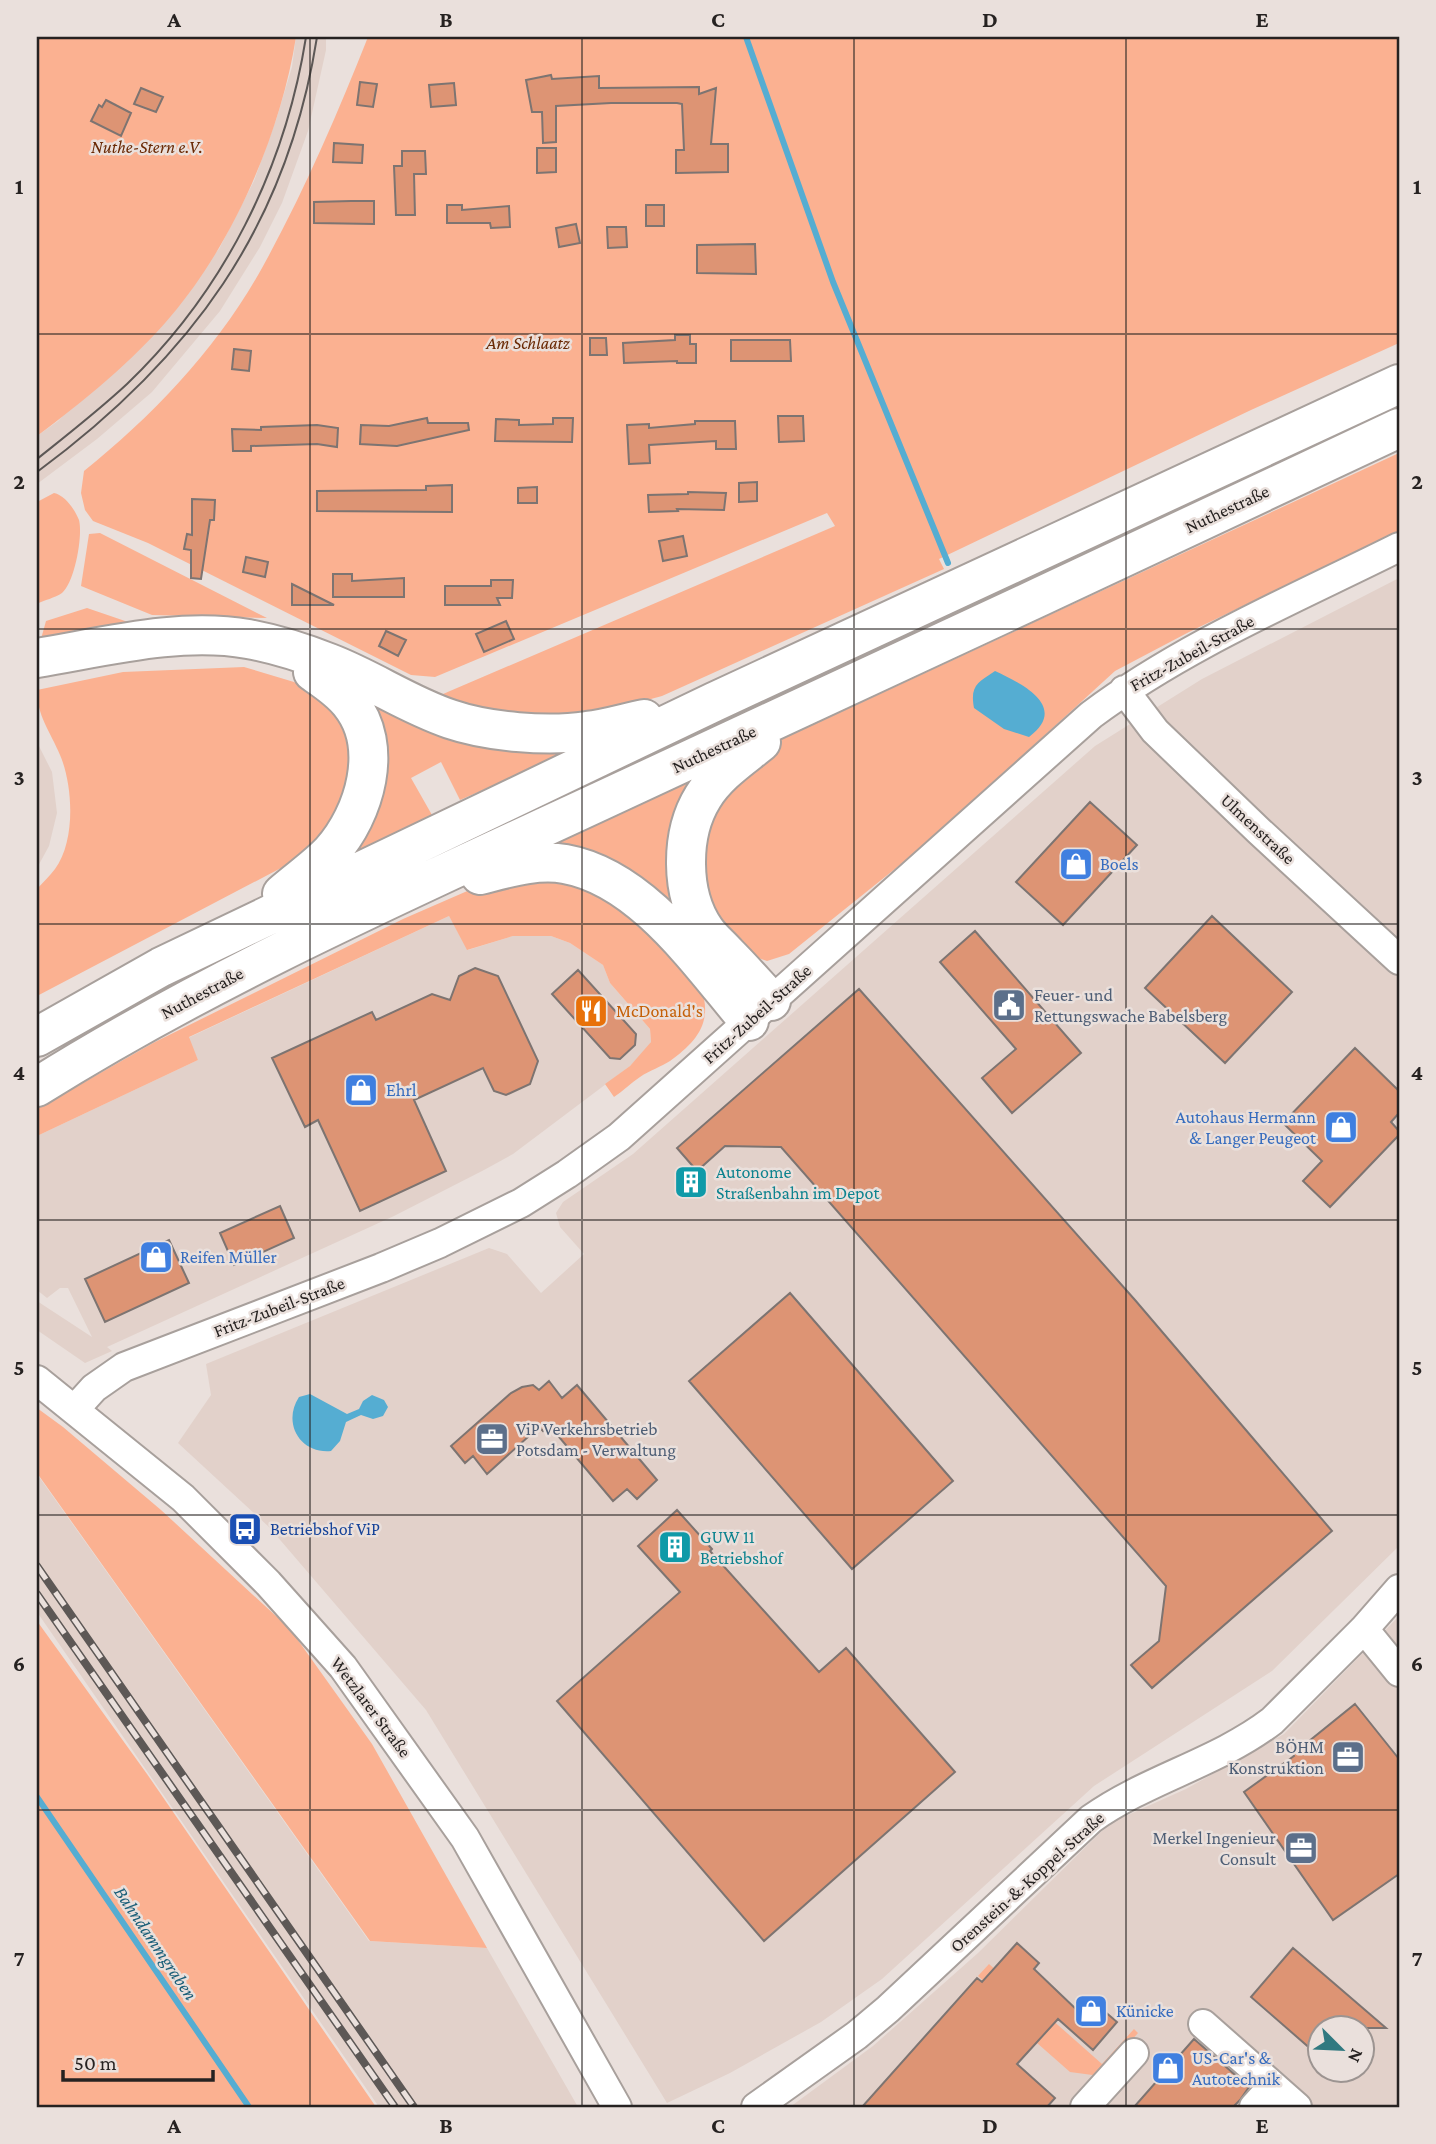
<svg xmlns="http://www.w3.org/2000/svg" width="1436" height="2144" font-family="'Crimson Pro',serif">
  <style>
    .built { fill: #e2d1ca; fill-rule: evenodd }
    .green { fill: #fbb191 }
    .water { fill: #55add2 }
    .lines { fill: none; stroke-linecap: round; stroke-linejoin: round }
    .stream { stroke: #55add2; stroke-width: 6 }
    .building { fill: #dd9474; stroke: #7d7471; stroke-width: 2 }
    .minor-casing { stroke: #a8a09c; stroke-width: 32 }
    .highway-casing { stroke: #a8a09c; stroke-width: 42 }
    .minor { stroke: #fff; stroke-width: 28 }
    .highway { stroke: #fff; stroke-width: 38 }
    .tram { stroke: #5d5856; stroke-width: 2 }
    .rail-casing { stroke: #5d5856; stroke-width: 8 }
    .rail { stroke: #eae0dc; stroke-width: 5; stroke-dasharray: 16; stroke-linecap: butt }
    .grid { fill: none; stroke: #262221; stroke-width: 2; stroke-opacity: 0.55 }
    .labels { text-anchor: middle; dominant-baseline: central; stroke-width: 5; stroke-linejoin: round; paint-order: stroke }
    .park-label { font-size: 18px; font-style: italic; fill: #692803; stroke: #eae0dc }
    .street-label { font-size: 18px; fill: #262221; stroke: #eae0dc }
    .shop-label { font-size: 18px; fill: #366cbe; stroke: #eae0dc; text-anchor: start }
    .service-label { font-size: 18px; fill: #4e5e75; stroke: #eae0dc; text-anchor: start }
    .food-label { font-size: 18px; fill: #c56008; stroke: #eae0dc; text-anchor: start }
    .culture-label { font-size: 18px; fill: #0d838f; stroke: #eae0dc; text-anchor: start }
    .transit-label { font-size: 18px; fill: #164399; stroke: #eae0dc; text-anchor: start }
    .water-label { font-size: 19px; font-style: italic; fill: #1a5e78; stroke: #eae0dc }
    .neatline { fill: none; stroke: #262221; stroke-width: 2.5 }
    .grid-label { font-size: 23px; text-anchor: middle; font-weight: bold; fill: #262221 }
  </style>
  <rect width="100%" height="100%" fill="#eae0dc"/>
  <!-- built -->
  <path class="built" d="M296 37H326V50L308 131 282 203 260 247 220 311 152 392 97 439 37 484V436L58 421 219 249 254 181 276 120 292 67Z
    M1399 578V1546L1272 1671 1094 1786 882 1979 821 2022 730 2073 667 2103 426 1710 269 1527 178 1443 211 1395 206 1364 489 1248 507 1254 541 1293 584 1254 560 1227 556 1213 563 1202 633 1154 1095 746 1202 679Z
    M37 742 52 772 57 813 49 846 37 868Z
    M449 916 468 950 513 936H551L570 943 603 965 610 983 650 1029 651 1042 646 1050 630 1066 513 1154 484 1170 394 1216 107 1347 112 1351 85 1363 37 1330V1301L92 1337 68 1288H60L47 1298 37 1290V1136L198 1060 188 1038Z
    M37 1474 369 1941 487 1948 578 2107H379L37 1612Z
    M1399 1616V2107H790L873 2046 978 1953 1110 1823 1186 1789 1284 1734ZM1320 2028H1362V2070H1320Z"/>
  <!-- green -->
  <path class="green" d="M37 37H296C281 132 234 242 171 316 133 361 84 401 37 436Z
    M368 37H1399V343L1251 410 939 559 944 569 662 696 588 716 523 717 457 705 445 696 450 707C437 702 423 698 410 693 362 674 316 645 265 635 191 621 120 637 46 648L41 639 46 621 87 608 128 622 155 626 230 625 284 633 322 645 372 671 417 690 443 694 835 526 827 513 435 677 411 675 148 543 93 521 85 510 81 493 84 471C153 416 219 346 262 268 303 194 337 115 368 37Z
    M1399 453V531L1189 632 1115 671 926 844 789 954 767 961 745 953 722 932 696 868 708 810 780 740Z
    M54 493C65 495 75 510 79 520 83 535 75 582 62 593 55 598 44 600 37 604V502Z
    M100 533 267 618 152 615 81 586 89 534Z
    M244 667 294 682 332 705 349 745 350 784 332 824 311 848 281 868 37 996V889C43 882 50 876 55 869 76 841 73 785 60 755 50 731 37 716 37 690L123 672Z
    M373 702 584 746 460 800 441 762 411 778 432 815 337 862Z
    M706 772 689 926 534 852Z
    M551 875 618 899 700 986C714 1020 698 1041 670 1061 661 1067 650 1070 640 1077 631 1083 623 1091 614 1097L605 1084 630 1066 651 1042 650 1029 610 983 603 965 570 943 551 936H513L467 950 449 916 189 1037 198 1060 37 1136V1109L153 1043 403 919 488 882Z
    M37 1408 63 1427 161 1510 290 1629 372 1744 487 1948 370 1941 37 1473Z
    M37 1621 147 1774 376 2107H37Z
    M989 1964 1102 2064 1134 2029 1138 2033 1100 2076 1070 2072 1037 2043 1044 2035 978 1976Z"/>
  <!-- water -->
  <path class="water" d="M995 671C1023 684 1069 707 1029 737L1004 729 974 708C970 686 977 683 995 671Z
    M310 1394 347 1414 359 1409 363 1401 372 1395 384 1400 388 1407 383 1416 373 1419 361 1415 346 1422 340 1441 331 1451C300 1454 282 1423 299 1397Z"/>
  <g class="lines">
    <!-- stream -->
    <path class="stream" d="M746 37 833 282 948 563
      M37 1797 249 2107"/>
  </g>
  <!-- building -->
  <path class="building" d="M551 75 552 79 599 76V88L699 87V94L716 88 711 144H728V172L676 173V150H684L682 104 677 103H611L556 106V142L543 143 542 112H532L526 80Z
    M360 82 377 84 373 107 357 105Z
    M454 83 456 105 431 107 429 85Z
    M141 88 163 97 156 112 134 104Z
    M106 100 131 113 121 136 91 121 99 105 102 107Z
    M334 143 363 145 362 163 333 162Z
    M537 148H556V172L537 173Z
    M402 151H425L426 174H414L415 215H396L394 166H402Z
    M351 201H374V224L314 223V202Z
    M447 205H462V210L509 206 510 227 491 228 490 223H447Z
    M646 205H664V226H646Z
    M576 224 580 243 559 247 556 228Z
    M607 227H626L627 247 608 248Z
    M755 244 756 274 697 273V245Z
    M675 335H690V344H696V363H677V361L624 363 623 343 675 340Z
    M590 338H606L607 355H590Z
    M731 340H790L791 361H731Z
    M234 349 251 351 249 371 232 369Z
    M778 416H803L804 441 779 442Z
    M427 418 428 423H468L469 430 397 446 360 444 361 425 389 426Z
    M553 418H573L572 442 495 441 496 419 519 420V425L553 424Z
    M695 421H735L736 449H716V441L649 445 650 463 629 464 627 425 649 424V428L695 424Z
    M317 425 338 428 337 447 317 444 251 446V451H233L232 429 261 430V427Z
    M757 482V501L739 502V483Z
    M452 485V512L317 511V491L426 490V486Z
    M537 487V503H518V488Z
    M688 492 726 493 724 510 677 509 678 511 649 512 648 495 688 494Z
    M192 499 215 500 214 520H210L201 579 191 578V550L184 549 187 534 192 535Z
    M683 536 687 556 663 561 659 541Z
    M246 557 268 562 265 577 243 572Z
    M333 574H352V581L404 578V597H333Z
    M491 580H513L512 598H497L500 605H445V586H491Z
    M292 584 334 605H292Z
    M506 621 514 639 484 652 476 634Z
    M386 631 406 640 398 656 379 646Z
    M1090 802 1137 845 1063 925 1016 882Z
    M1212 916 1292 992 1225 1063 1145 988Z
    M975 931 1081 1053 1012 1113 982 1078 1016 1049 940 962Z
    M475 968 498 976 538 1061 530 1084 506 1095 494 1091 483 1068 414 1100 446 1171 360 1211 318 1120 305 1127 272 1058 372 1012 376 1020 432 994 450 1000 459 976Z
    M578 970 636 1034 635 1045 620 1059 610 1058 552 994Z
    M859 989 1135 1300 1332 1531 1152 1688 1131 1665 1159 1641 1166 1586 781 1147 725 1146 697 1171 677 1148Z
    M1355 1048 1399 1091V1113L1391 1122 1399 1131V1135L1330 1207 1303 1181 1322 1161 1283 1123Z
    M693 1170 703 1182 689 1194 679 1182Z
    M280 1206 294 1238 234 1265 220 1233Z
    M169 1240 189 1283 105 1322 85 1279Z
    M790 1293 953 1481 852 1569 689 1381Z
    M549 1381 562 1398 577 1385 657 1480 637 1499 627 1489 613 1501 549 1425 543 1431 539 1427 487 1474 473 1456 465 1463 451 1446 511 1393 522 1387 533 1385 539 1390Z
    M677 1510 712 1549 710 1551 819 1672 846 1648 955 1772 764 1941 557 1701 680 1592 638 1546Z
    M1355 1704 1399 1759V1874L1333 1920 1244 1792 1294 1756 1293 1754Z
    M1017 1943 1039 1963 1034 1969 1078 2011 1089 1998 1117 2022 1093 2050 1058 2019 1017 2064 1055 2098 1047 2107H862L977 1978 982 1982Z
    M1293 1948 1386 2028H1320V2057L1251 1997Z
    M1194 2039 1249 2087 1240 2100 1233 2107H1134Z"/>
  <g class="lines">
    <!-- minor casing -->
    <g class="minor-casing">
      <path id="minor" d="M1124 690 1155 731 1259 831 1399 960
        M37 1380 183 1498 268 1583 343 1667 465 1838 617 2107
        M74 1410 94 1388 124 1367 381 1268 440 1243 521 1203 567 1174 619 1137 1091 715C1185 645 1295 599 1399 547
        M1364 1629 1399 1672
        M1203 2024 1297 2107
        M756 2107 857 2035 888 2009 1091 1819C1147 1779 1217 1763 1272 1721L1364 1629 1399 1589
        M1085 2107 1134 2053
        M1254 2107 1273 2086"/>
    </g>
    <!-- highway casing -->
    <g class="highway-casing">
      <path id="highway" d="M37 658C104 647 179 627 248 639 275 644 304 653 329 663 371 679 408 705 450 719 488 732 547 737 587 731 606 729 625 723 644 719
        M761 742C740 759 717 774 703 797 680 834 680 894 705 930 711 939 720 946 727 954 742 969 756 985 771 1001
        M480 875C508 868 537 859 565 864 643 878 700 964 749 1021
        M282 894C298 880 317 867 331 852 365 814 385 746 350 703 340 690 326 681 313 672
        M37 1037 161 967 714 702 1399 384
        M37 1087C222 971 423 884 620 792 880 671 1140 551 1399 428"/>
    </g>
    <!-- minor -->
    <use href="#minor" class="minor"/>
    <!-- highway -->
    <use href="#highway" class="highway"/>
    <!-- tram -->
    <path class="tram" d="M37 459C67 435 98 411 127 384 224 291 285 169 306 37
      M37 472C190 359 287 228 317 37"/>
    <!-- rail casing -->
    <g class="rail-casing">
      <path id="rail" d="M37 1566 414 2107
        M37 1594 395 2107"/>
    </g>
    <!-- rail -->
    <use href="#rail" class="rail"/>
  </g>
  <!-- grid -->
  <path class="grid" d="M310 37V2107M582 37V2107M854 37V2107M1126 37V2107M37 334H1399M37 629H1399M37 924H1399M37 1220H1399M37 1515H1399M37 1810H1399"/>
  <!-- icons -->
  <defs>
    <g id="shop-square" transform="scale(1.75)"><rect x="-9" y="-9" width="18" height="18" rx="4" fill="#3f7fe0" stroke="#eae0dc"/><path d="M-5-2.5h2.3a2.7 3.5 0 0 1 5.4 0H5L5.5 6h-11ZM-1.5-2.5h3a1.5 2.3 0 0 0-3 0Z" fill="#fff"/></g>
    <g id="civic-square" transform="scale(1.75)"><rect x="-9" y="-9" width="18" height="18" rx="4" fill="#5c6f8a" stroke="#eae0dc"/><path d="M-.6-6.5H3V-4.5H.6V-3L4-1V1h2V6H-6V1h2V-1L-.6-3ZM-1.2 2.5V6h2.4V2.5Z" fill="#fff"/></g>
    <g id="restaurant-square" transform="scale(1.75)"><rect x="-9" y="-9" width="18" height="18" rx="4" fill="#e8710a" stroke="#eae0dc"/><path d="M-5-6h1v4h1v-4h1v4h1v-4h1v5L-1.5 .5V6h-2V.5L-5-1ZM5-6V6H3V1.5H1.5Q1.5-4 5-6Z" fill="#fff"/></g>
    <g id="building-square" transform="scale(1.75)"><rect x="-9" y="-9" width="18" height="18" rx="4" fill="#0f9aa8" stroke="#eae0dc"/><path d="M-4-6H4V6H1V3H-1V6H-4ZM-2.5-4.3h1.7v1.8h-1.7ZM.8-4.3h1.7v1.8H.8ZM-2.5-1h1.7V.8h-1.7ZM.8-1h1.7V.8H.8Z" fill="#fff"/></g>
    <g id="office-square" transform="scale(1.75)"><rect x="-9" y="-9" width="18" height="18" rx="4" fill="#5c6f8a" stroke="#eae0dc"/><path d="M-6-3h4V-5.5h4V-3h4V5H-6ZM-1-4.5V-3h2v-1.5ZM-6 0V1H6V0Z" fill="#fff"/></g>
    <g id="bus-square" transform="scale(1.75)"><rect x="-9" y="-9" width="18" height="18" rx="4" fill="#1a4fb4" stroke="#eae0dc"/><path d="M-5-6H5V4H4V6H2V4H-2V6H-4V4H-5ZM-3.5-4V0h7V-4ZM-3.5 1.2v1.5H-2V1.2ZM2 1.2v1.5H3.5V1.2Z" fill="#fff"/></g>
  </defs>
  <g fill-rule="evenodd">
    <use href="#shop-square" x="1076" y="864"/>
    <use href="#civic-square" x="1009" y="1005"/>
    <use href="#restaurant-square" x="591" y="1011"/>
    <use href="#shop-square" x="361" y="1090"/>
    <use href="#shop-square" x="1341" y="1127"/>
    <use href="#building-square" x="691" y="1182"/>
    <use href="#shop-square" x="156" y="1257"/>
    <use href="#office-square" x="492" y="1439"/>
    <use href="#bus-square" x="245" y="1529"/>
    <use href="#building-square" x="675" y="1547"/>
    <use href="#office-square" x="1348" y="1757"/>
    <use href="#office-square" x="1301" y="1848"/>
    <use href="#shop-square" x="1091" y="2011"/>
    <use href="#shop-square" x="1168" y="2068"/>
  </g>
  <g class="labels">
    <!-- park labels -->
    <g class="park-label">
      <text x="147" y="147">Nuthe-Stern e.V.</text>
      <text x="528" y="343">Am Schlaatz</text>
    </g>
    <!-- street labels -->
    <g class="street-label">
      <text transform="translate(1227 509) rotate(-25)">Nuthestraße</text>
      <text transform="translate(1192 653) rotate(-29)">Fritz-Zubeil-Straße</text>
      <text transform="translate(714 749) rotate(-25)">Nuthestraße</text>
      <text transform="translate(1258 829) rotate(43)">Ulmenstraße</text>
      <text transform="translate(202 993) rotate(-28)">Nuthestraße</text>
      <text transform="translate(757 1014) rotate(-42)">Fritz-Zubeil-Straße</text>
      <text transform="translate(279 1307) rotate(-21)">Fritz-Zubeil-Straße</text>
      <text transform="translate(371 1707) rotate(53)">Wetzlarer Straße</text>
      <text transform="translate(1027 1882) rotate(-42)">Orenstein-&amp;-Koppel-Straße</text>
    </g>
    <!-- shop labels -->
    <g class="shop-label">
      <text x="1100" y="864">Boels</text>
      <text x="386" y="1090">Ehrl</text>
      <text x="1316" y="1117" text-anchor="end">Autohaus Hermann<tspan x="1316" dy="21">&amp; Langer Peugeot</tspan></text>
      <text x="180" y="1257">Reifen Müller</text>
      <text x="1116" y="2011">Künicke</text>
      <text x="1192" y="2058">US-Car's &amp;<tspan x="1192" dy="21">Autotechnik</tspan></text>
    </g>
    <!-- service labels -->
    <g class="service-label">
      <text x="1034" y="995">Feuer- und<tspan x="1034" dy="21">Rettungswache Babelsberg</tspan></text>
      <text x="516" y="1429">ViP Verkehrsbetrieb<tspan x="516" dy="21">Potsdam - Verwaltung</tspan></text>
      <text x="1324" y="1747" text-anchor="end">BÖHM<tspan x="1324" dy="21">Konstruktion</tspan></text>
      <text x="1276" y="1838" text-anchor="end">Merkel Ingenieur<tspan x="1276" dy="21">Consult</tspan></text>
    </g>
    <!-- food labels -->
    <g class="food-label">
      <text x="616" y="1011">McDonald's</text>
    </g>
    <!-- culture labels -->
    <g class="culture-label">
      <text x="716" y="1172">Autonome<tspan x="716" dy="21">Straßenbahn im Depot</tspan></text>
      <text x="700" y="1537">GUW 11<tspan x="700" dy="21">Betriebshof</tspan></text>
    </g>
    <!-- transit labels -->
    <g class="transit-label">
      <text x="270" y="1529">Betriebshof ViP</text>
    </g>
    <!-- water labels -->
    <g class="water-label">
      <text transform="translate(156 1943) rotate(56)">Bahndammgraben</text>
    </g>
  </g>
  <!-- border -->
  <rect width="1436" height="2144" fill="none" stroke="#eae0dc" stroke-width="77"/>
  <!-- north arrow -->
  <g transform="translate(1341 2049) rotate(114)"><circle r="33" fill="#eae0dc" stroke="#9c9491" stroke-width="2"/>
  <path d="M0-5L12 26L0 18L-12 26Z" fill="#307980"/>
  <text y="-10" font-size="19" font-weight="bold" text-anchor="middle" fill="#262221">N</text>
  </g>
  <!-- scale -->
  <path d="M63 2070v10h150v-10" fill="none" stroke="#262221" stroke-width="3.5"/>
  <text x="74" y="2070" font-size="21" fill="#262221" stroke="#eae0dc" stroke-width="5" paint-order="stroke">50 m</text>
  <rect x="38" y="38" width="1360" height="2068" class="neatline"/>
  <g class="grid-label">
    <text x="174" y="27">A</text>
    <text x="446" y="27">B</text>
    <text x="718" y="27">C</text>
    <text x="990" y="27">D</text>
    <text x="1262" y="27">E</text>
    <text x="19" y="194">1</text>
    <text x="1417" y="194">1</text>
    <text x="19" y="489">2</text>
    <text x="1417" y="489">2</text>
    <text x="19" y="785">3</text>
    <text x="1417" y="785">3</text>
    <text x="19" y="1080">4</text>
    <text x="1417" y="1080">4</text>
    <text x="19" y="1375">5</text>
    <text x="1417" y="1375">5</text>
    <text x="19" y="1671">6</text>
    <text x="1417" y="1671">6</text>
    <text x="19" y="1966">7</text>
    <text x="1417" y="1966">7</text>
    <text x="174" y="2133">A</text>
    <text x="446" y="2133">B</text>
    <text x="718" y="2133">C</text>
    <text x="990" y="2133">D</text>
    <text x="1262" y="2133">E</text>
  </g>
</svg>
